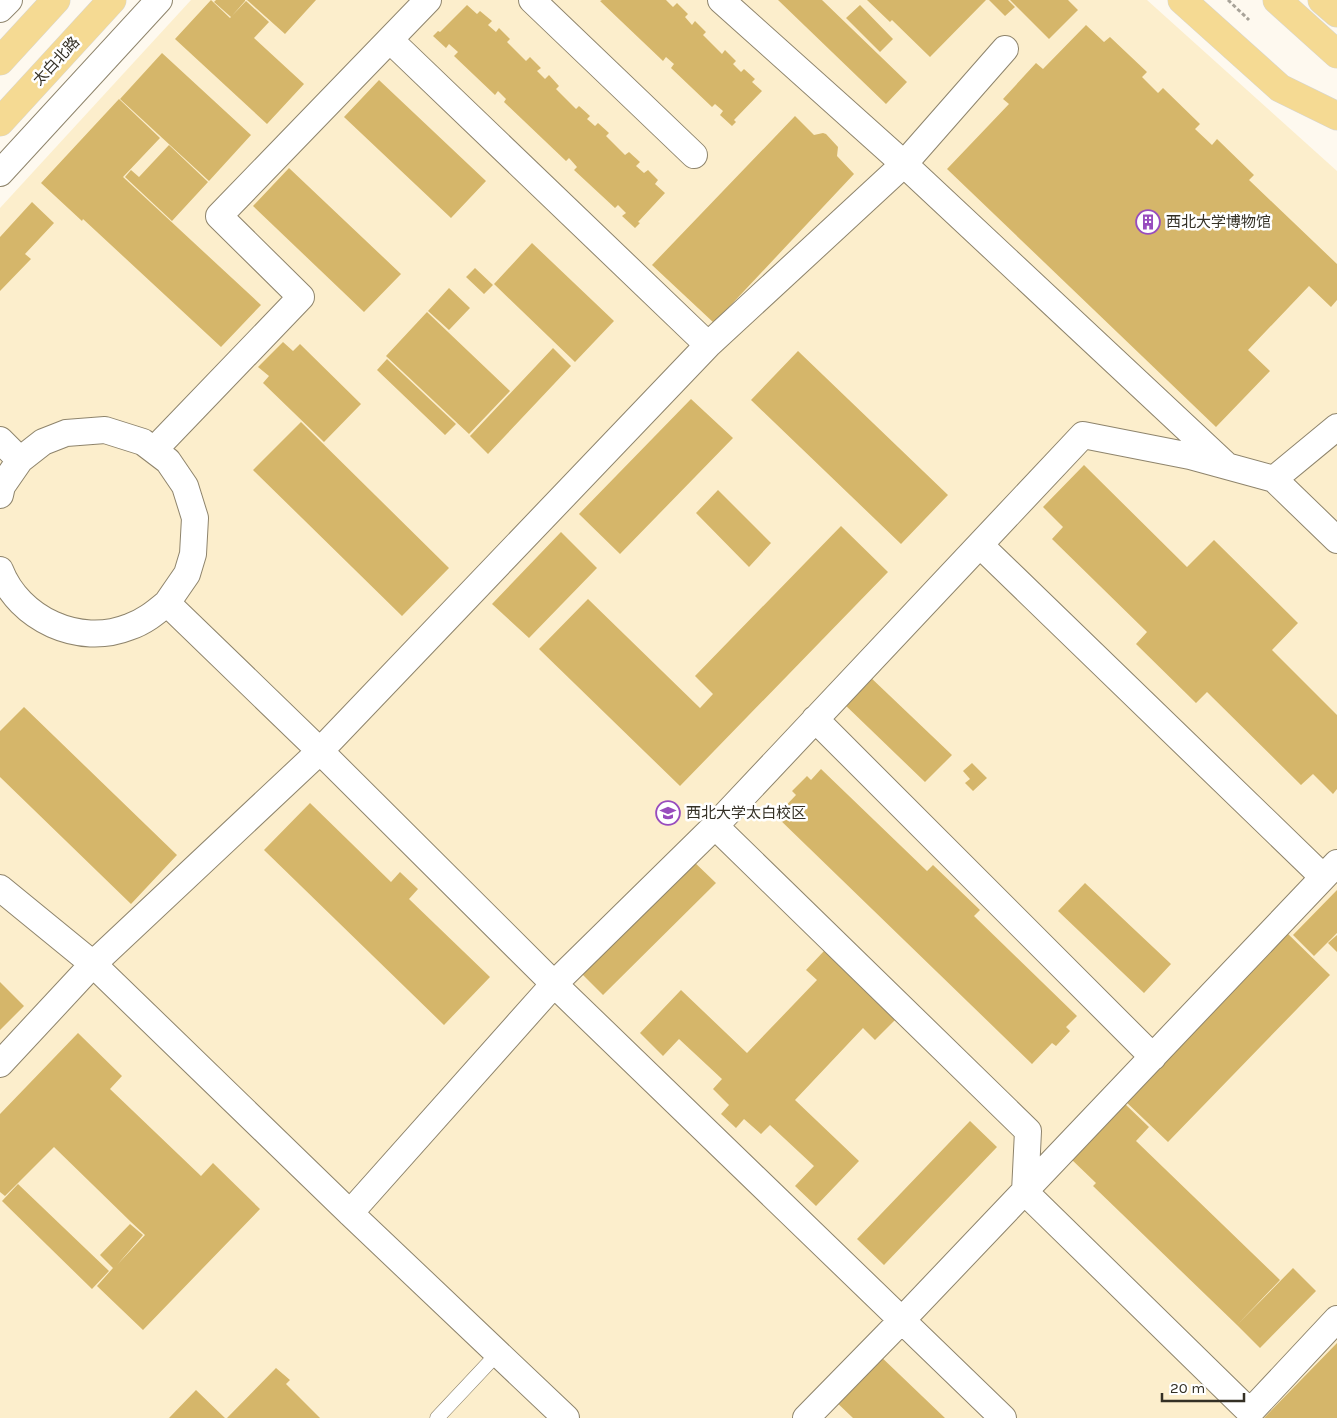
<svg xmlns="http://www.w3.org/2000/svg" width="1337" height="1418" font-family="Karla,'Noto Sans SC',sans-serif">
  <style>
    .built { fill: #fceecc }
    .building { fill: #d5b66a }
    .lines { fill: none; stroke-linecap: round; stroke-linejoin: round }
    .lane-casing { stroke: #8e846c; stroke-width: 15 }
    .street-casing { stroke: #8e846c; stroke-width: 28 }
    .primary-casing { stroke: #d6d6d3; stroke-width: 29 }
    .path { stroke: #a8a399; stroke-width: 3; stroke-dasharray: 4 2.5; stroke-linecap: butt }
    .lane { stroke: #fff; stroke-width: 14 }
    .street { stroke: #fff; stroke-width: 26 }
    .primary { stroke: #f5da93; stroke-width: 28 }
    .labels { text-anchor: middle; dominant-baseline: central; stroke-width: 5; stroke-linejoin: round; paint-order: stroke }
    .street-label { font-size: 15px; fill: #343025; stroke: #fff }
    .poi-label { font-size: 15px; fill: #343025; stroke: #fff; text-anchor: start }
  </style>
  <rect width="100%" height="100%" fill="#fef9ef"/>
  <!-- built -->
  <path class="built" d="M191 0H1147L1337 171V1418H0V208Z"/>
  <!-- building -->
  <path class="building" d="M211 0 230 18 246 1 269 22 254 38 304 84 267 124 175 39Z
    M216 0H245V1L231 17 214 2Z
    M247 0H316L285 34Z
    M602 0H666L673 7 677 3 688 14 685 17 692 25 695 21 706 32 703 35 722 54 725 50 736 61 733 64 741 72 744 69 755 79 752 82 762 91 734 120 736 122 732 126 720 115 723 111 715 104 712 107 671 68 674 64 666 57 663 61 600 1Z
    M778 0H822L907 82 886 104Z
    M867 0H986L930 57 892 20 890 22Z
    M989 0H1008L1015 7 1005 16Z
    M1010 0H1068L1078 10 1049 39Z
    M467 5 477 14 480 11 492 21 488 25 496 32 499 28 510 39 507 42 526 61 530 57 541 68 537 71 545 79 549 75 559 86 556 89 576 109 579 106 590 116 587 119 595 126 598 123 609 133 606 136 625 155 629 152 640 162 636 166 644 173 648 170 658 180 655 184 665 193 638 222 640 223 635 228 622 216 626 213 618 205 615 208 574 170 577 167 569 158 566 161 504 102 506 99 498 91 495 95 454 56 458 52 449 44 446 48 433 36 438 31 440 32Z
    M860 5 893 39 880 52 846 18Z
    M1086 25 1104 42 1110 37 1147 72 1142 77 1158 93 1163 88 1200 124 1195 129 1212 145 1217 139 1254 175 1249 180 1337 264V300L1331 307 1309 286 1248 350 1270 371 1216 427 947 169 1009 104 1003 99 1036 63 1043 69Z
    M162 53 251 135 209 181 120 99Z
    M379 80 486 181 451 218 344 117Z
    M119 99 160 138 123 177 261 305 221 347 83 219 82 221 41 183Z
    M795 116 814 135 823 133 826 134 838 147 837 156 854 174 714 323 652 265Z
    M169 145 208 182 172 221 125 177 131 170 139 177Z
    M289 168 401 274 364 312 253 206Z
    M32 202 54 223 25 254 31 259 0 291V237Z
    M532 243 614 321 575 362 494 284Z
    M475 268 493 285 484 294 466 277Z
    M449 288 470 308 449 330 428 311Z
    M427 312 510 391 469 434 386 356Z
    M283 342 293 351 300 344 361 404 324 442 263 383 269 376 258 367Z
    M553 348 571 366 488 454 470 436Z
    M798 351 948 495 901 544 751 400Z
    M387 359 456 424 445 435 377 370Z
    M691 399 733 438 620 554 579 514Z
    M301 422 449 568 402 616 253 470Z
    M1084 465 1187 567 1214 540 1298 623 1272 650 1337 715V789L1333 794 1313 774 1301 785 1207 692 1196 703 1136 644 1147 632 1052 539 1063 527 1043 507Z
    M718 490 771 543 749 567 696 513Z
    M841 526 888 572 680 786 539 649 588 599 700 708 713 694 695 676Z
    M561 532 597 568 529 638 492 604Z
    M868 675 952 755 925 782 842 702Z
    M24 707 177 855 131 904 0 777V731Z
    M972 763 987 778 973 791 965 783 970 779 963 771Z
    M821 769 927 871 933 865 980 910 974 916 1077 1016 1066 1027 1070 1031 1056 1046 1052 1043 1032 1064 776 816 796 795 792 791 807 776 811 780Z
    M310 803 391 882 400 872 418 889 409 899 490 977 444 1025 264 850Z
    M690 858 716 883 603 995 578 970Z
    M1085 883 1171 964 1144 993 1058 911Z
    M1337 890V933L1314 956 1293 935Z
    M1285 931 1330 975 1168 1142 1123 1099Z
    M1337 935V952L1328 943Z
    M824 951 895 1020 875 1040 863 1028 795 1100 859 1161 816 1206 795 1186 814 1166 770 1125 761 1134 744 1119 736 1128 721 1114 729 1105 713 1089 722 1079 679 1039 663 1056 640 1033 681 990 747 1053 817 980 806 970Z
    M0 982 24 1006 0 1030Z
    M78 1033 122 1076 110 1089 201 1176 213 1163 260 1209 143 1330 97 1286 113 1268 100 1255 130 1224 143 1235 117 1265 145 1235 131 1222 54 1147 5 1196 0 1192V1114Z
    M1124 1103 1149 1127 1136 1141 1280 1280 1237 1325 1093 1186 1096 1183 1070 1158Z
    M970 1121 997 1147 884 1265 857 1239Z
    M18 1184 109 1271 92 1289 2 1201Z
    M1293 1268 1316 1291 1260 1348 1237 1325Z
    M1337 1343V1418H1264Z
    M876 1352 945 1418H853L832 1398Z
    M276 1368 290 1380 286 1384 320 1418H227Z
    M196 1390 225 1418H169Z"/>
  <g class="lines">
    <!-- lane casing -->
    <g class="lane-casing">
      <path id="lane" d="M437 1418 498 1353"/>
    </g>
    <!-- street casing -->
    <g class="street-casing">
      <path id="street" d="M532 0 694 155
        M721 0 904 164 1005 49
        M0 9 9 0
        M390 40 708 345
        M0 173 159 0
        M1337 427 1274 479 1337 540
        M0 440 20 460 43 442 66 433 105 430 143 442 168 461 185 486 195 518 193 554 187 574 167 603 320 751 93 964 350 1213 566 1418
        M154 450 301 297 219 216 428 0
        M0 495 2 486 20 460
        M980 545 1323 877
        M0 570C19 619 79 647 129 627 144 622 155 613 167 603
        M815 719 1153 1057
        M715 826 1028 1131 1025 1192 1250 1412 1337 1319
        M0 888 93 964 0 1064
        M350 1213 554 984 715 826 1083 435 1190 456 1274 479
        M806 1418 902 1320 1337 863
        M1003 1418 554 984 320 751 708 345 904 164 1227 466"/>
    </g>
    <!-- primary casing -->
    <g class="primary-casing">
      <path id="primary" d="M1182 0 1280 88 1337 116
        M1277 0 1337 54
        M1322 0 1337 13
        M0 61 56 0
        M0 122 112 0"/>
    </g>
    <!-- path -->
    <path class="path" d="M1228 0 1249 20"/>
    <!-- lane -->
    <use href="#lane" class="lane"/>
    <!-- street -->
    <use href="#street" class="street"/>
    <!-- primary -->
    <use href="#primary" class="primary"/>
  </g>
  <!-- icons -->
  <defs>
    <g id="building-ring" transform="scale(1.25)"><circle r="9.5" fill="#fff" stroke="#984cbe" stroke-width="1.5"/><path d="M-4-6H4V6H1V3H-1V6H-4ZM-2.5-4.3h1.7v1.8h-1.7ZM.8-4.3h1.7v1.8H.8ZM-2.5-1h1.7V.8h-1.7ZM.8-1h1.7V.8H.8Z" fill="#984cbe"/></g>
    <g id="university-ring" transform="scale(1.25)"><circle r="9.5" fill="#fff" stroke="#984cbe" stroke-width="1.5"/><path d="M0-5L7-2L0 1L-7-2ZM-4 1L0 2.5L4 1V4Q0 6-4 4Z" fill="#984cbe"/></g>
  </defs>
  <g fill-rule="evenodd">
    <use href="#building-ring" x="1148" y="222"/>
    <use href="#university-ring" x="668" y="813"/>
  </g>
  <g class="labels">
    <!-- street labels -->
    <g class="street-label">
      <text transform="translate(56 61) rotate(-47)">太白北路</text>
    </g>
    <!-- poi labels -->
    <g class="poi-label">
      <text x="1166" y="222">西北大学博物馆</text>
      <text x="686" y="813">西北大学太白校区</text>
    </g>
  </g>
  <!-- scale -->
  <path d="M1162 1393v8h82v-8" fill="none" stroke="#343025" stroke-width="2.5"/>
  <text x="1170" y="1393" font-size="15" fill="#343025" stroke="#ffffff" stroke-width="4" paint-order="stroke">20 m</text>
</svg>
